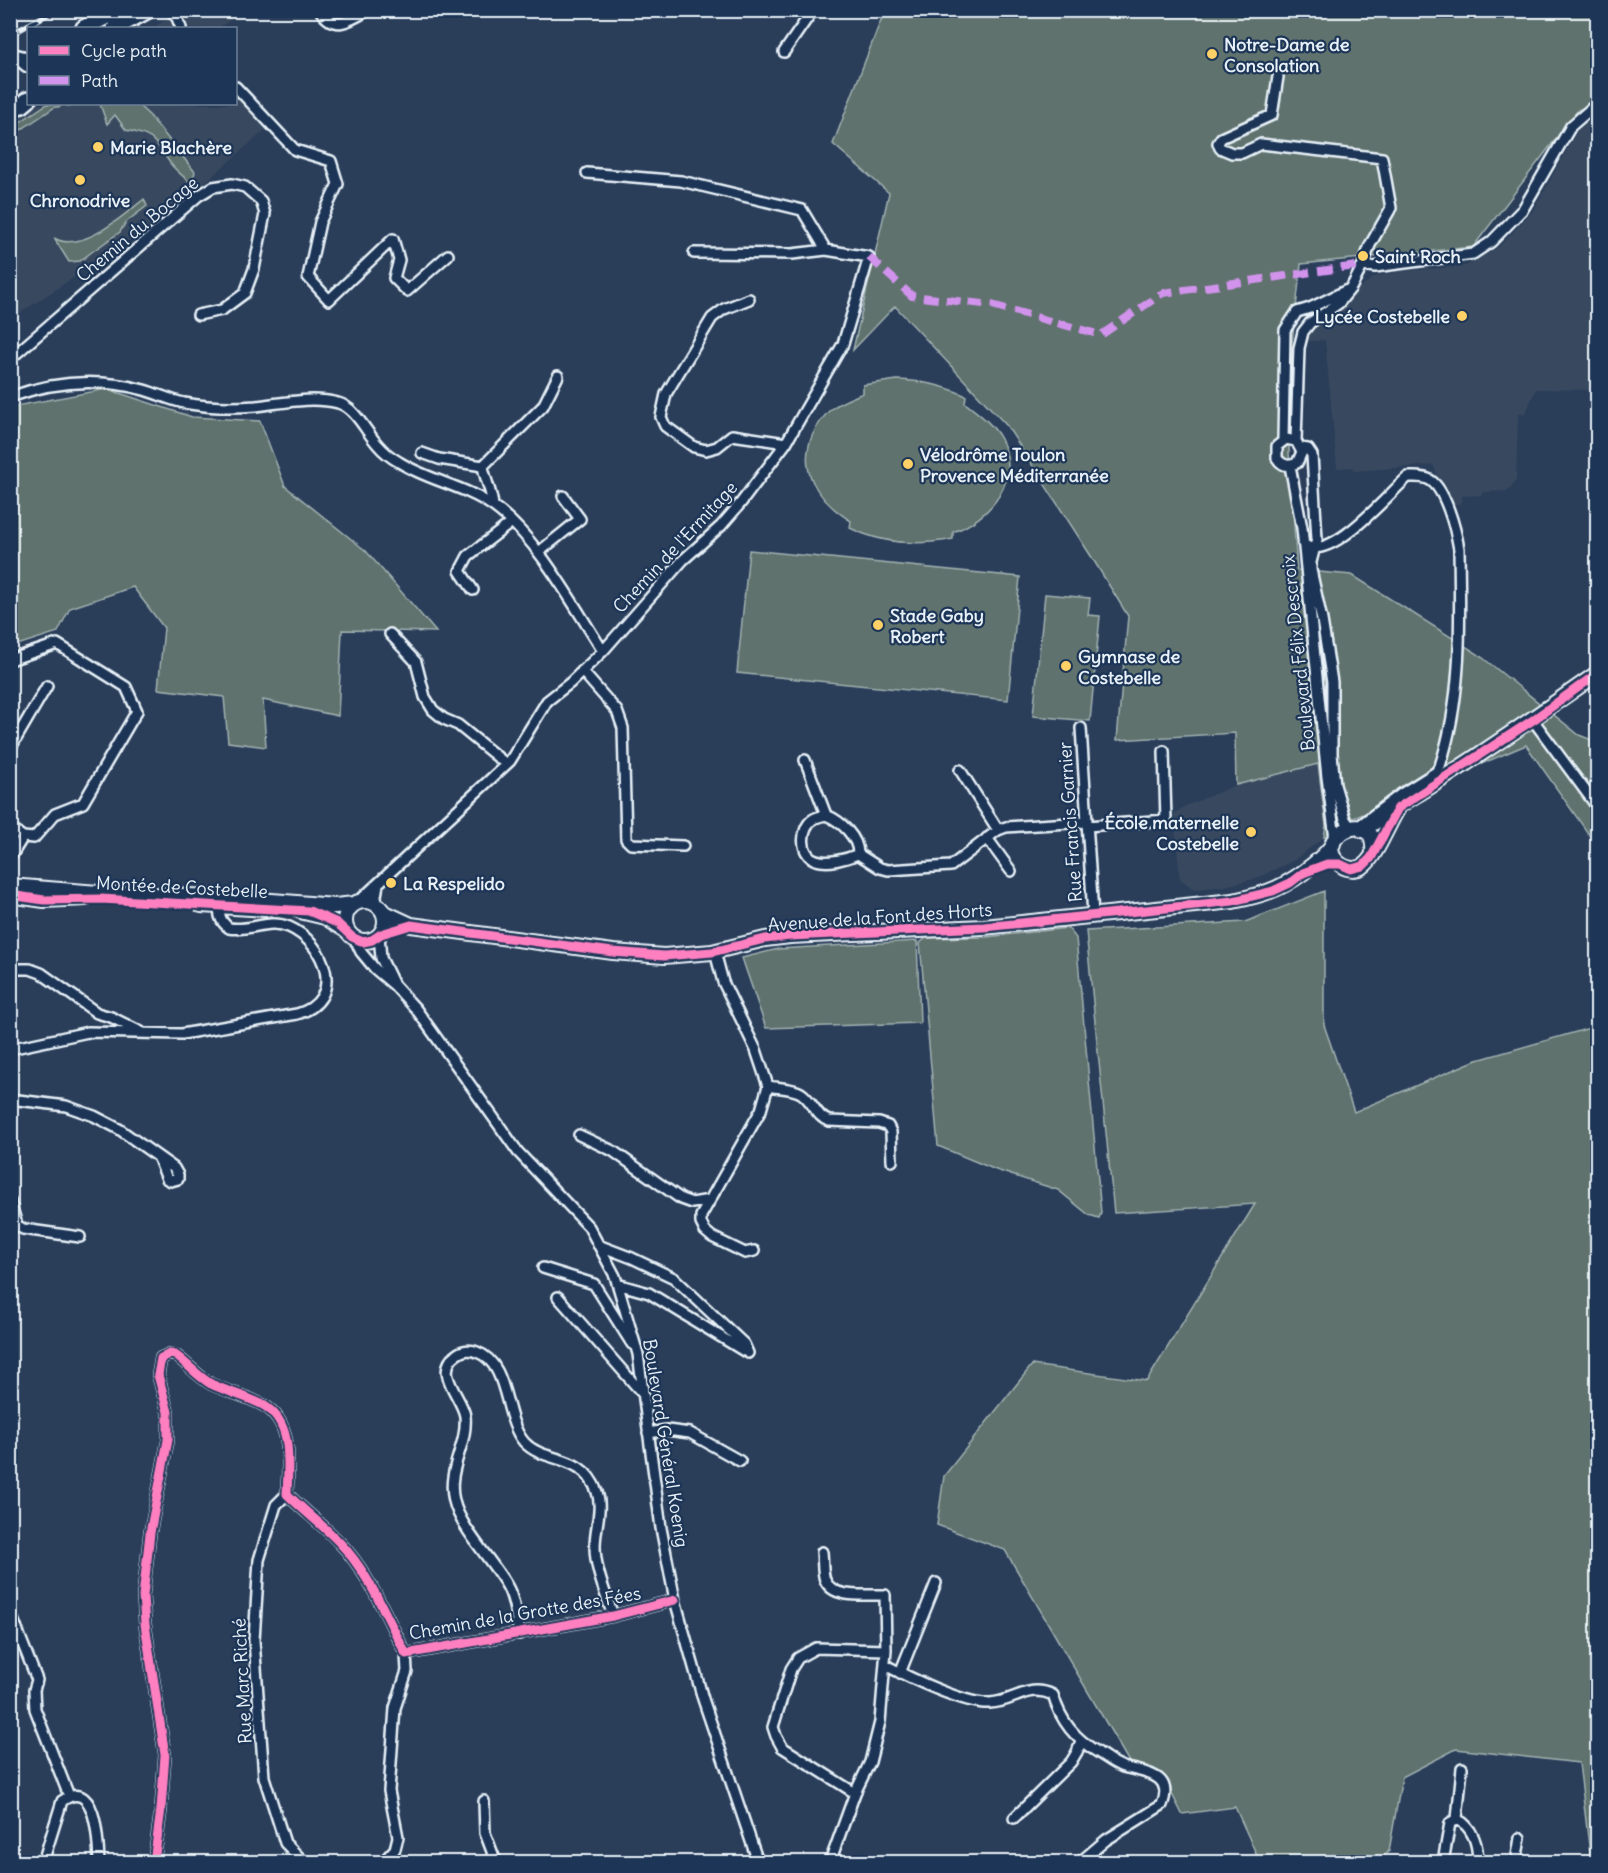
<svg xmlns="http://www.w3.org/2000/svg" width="1608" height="1873" font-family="Delius,sans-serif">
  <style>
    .built { fill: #39495e }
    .green { fill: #5e726d; stroke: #a3b2b2; stroke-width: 1.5 }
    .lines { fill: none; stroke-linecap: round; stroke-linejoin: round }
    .street-casing { stroke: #e8f1f8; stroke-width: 14 }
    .secondary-casing { stroke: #e8f1f8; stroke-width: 18 }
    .primary-casing { stroke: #e8f1f8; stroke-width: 20 }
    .street { stroke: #1d3557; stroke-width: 9 }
    .secondary { stroke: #1d3557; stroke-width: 14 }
    .primary { stroke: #1d3557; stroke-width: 15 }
    .rail-casing { stroke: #e8f1f8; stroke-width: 6 }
    .rail { stroke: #1d3557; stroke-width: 4; stroke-dasharray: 11; stroke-linecap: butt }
    .quiet { stroke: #d193ec; stroke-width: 8; stroke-dasharray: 15 8; stroke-linecap: butt }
    .cycleway-casing { stroke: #1d3557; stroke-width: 13 }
    .cycleway { stroke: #ff80c0; stroke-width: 9 }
    .poi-dot { fill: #ffd166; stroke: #1d3557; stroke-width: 2 }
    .labels { text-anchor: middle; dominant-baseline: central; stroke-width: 4.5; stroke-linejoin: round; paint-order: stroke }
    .poi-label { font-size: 18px; font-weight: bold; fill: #e8f1f8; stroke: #1d3557; text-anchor: start }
    .street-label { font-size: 18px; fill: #e8f1f8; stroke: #1d3557 }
  </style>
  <rect width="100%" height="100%" fill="#2a3e5a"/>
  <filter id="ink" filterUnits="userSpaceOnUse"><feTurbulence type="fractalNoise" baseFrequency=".0167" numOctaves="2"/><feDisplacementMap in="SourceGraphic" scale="12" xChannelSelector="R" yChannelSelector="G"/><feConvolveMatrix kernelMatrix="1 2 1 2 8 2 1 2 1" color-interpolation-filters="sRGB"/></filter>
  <g filter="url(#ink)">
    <!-- built -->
    <path class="built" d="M180 11H244L218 28H153Z
      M236 95 265 130 169 214 11 319 10 111 29 104H236Z
      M1597 113V390L1536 389 1525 414H1518L1516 479 1511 488 1506 491 1482 492V495L1462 496V503L1451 505 1433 465 1354 471 1353 467 1337 468 1325 340 1302 342 1311 325 1341 306 1356 291 1374 277 1403 271 1466 266 1499 247 1533 211 1583 121Z
      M1318 764 1326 826 1324 837 1294 860 1257 878 1225 886 1194 889 1180 879 1174 814 1186 806 1236 785Z"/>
    <!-- green -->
    <path class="green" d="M889 11H1597V103L1578 110 1473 247 1301 264 1292 343 1289 452 1297 570 1352 575 1478 654 1579 735 1597 742V846L1526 745 1349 820 1324 837 1326 826 1318 764 1236 785 1235 733 1117 740 1128 616 1091 556 1007 426 895 306 853 350 889 193 833 144 881 20Z
      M47 104H74L69 106 60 104V107H55L13 135 11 128Z
      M100 104H137L150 116 195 172 191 183C184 177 175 170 170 163 154 140 155 136 126 130L115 115 107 124Z
      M144 199 147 206 126 222 120 232 93 251 80 261 69 262 54 238C81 254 124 215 144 199Z
      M897 380C922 381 944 385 966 396L965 403C978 413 993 424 1001 439 1022 480 991 518 953 532V539C917 546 883 544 850 528L851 521C817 500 794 467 816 428 820 422 825 415 830 410 839 402 852 398 863 393V385Z
      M107 389 192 417 260 421 285 486 366 551 436 632 342 630 338 716 263 700 266 747 228 742 224 697 158 689 164 628 133 587 70 608 58 632 11 647 10 407Z
      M749 550 1020 577 1008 700 737 673Z
      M1045 594 1090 598 1088 615 1100 616 1090 721 1033 716Z
      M1324 891V1025L1354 1112 1474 1061 1597 1026V1862H1591L1579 1763 1456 1749 1402 1777 1389 1851 1376 1862H1260L1235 1807 1182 1814 1163 1776 1132 1767 1005 1550 937 1525 944 1476 1032 1365 1147 1381 1255 1204 1114 1213 1086 931 1245 922Z
      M1068 928 1076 938 1101 1213 1099 1218 1089 1215 1058 1190 996 1170 938 1146 920 943 926 938 986 937Z
      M917 941 920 1023 766 1028 742 958 778 949Z"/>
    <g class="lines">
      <!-- street casing -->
      <g class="street-casing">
        <path id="street" d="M171 10 177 18 181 28
          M320 10C334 32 350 21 368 10
          M784 52 813 10
          M1278 77 1272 115 1221 138 1218 143 1220 148 1232 153H1242L1261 144 1382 158 1391 208 1370 245 1363 265 1351 288 1339 303 1310 323 1303 332 1299 348 1296 441 1302 452 1297 463C1289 467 1282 466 1277 458V446L1286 439 1296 441
          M236 87 295 150 331 161 338 184 320 222 308 277 329 300 393 239 399 260 394 278 407 291 448 255
          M694 253 792 254 826 250
          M1363 265 1375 267 1473 254 1491 242 1523 209 1571 126 1593 107 1598 105
          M749 299 724 309 712 318 666 394 661 417 665 426 694 447 706 450 717 447 732 435 786 443
          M10 359 198 196 213 187 232 184 245 187 261 201 265 214 254 269 245 293 222 310 198 315
          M10 397C54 381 100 378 144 390 158 394 170 400 184 403 206 407 233 408 256 406 283 403 311 396 338 403 355 407 366 432 378 445 383 451 392 458 399 462 427 480 465 486 493 506 538 538 573 605 603 651
          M1283 440 1285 330 1297 312 1310 308 1347 290
          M1301 448 1308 449 1312 455 1317 539 1311 562V570L1322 620 1332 682V754L1335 785 1345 819 1351 828
          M422 453 439 459 483 466
          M1290 466 1302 528 1327 777 1335 838
          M493 506C492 492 485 480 483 466L543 406 558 376
          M1303 544C1330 565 1389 493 1408 477 1414 477 1422 476 1428 479 1445 486 1456 531 1459 549 1460 622 1463 696 1440 766L1436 772 1401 794 1356 828
          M539 552 580 519 563 496
          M473 590 460 571 468 556 512 522
          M390 634 416 662 425 697 433 710 444 719 458 725 506 764
          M10 660 57 644 126 687 137 711 83 803 55 814 34 838 23 837 10 828
          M582 671 617 711 623 728 626 839 631 844 683 846
          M1533 720 1598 808
          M1081 728 1093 915
          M10 749 47 686
          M805 760 826 815
          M960 770 998 830
          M826 815C841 821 858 837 858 854 847 859 828 864 816 860 799 854 801 829 812 820 816 817 821 816 826 815Z
          M1087 826 1166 820 1164 751
          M987 838 1011 871
          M858 854 880 868 888 870 951 866 998 830 1006 827 1086 822
          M10 858 23 837
          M357 903 510 761 547 701 570 683 603 651 683 560 721 526 740 504 786 443 843 344 869 257 826 250 802 210 681 181 587 173
          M377 905 376 896 378 884
          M379 935 381 958 393 983
          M355 939 361 952 375 969 394 985 416 1009 518 1152 589 1227 615 1276 638 1354 661 1528 675 1600 703 1699 758 1862
          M715 952 723 982 756 1050 768 1086C777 1088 793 1088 801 1093 813 1101 816 1117 829 1121L879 1123 888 1126 891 1132 892 1161
          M10 969H30L41 973 97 1013 111 1017 141 1032
          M10 1049 88 1032 182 1034 297 1014C346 1000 326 943 289 927 268 918 250 932 229 928 221 922 215 912 225 904
          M10 1099 66 1106 94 1116 119 1129 174 1168 178 1175V1179L171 1181 167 1179 159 1159
          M579 1135 613 1151 681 1199 692 1203 710 1200
          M10 1201 17 1225 23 1229 80 1237
          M598 1245 632 1258 674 1278 744 1344 748 1353
          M754 1251 745 1253 712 1237 705 1231 701 1223V1216L761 1110 768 1086
          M543 1268 594 1284 632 1344
          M617 1284 649 1293 744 1351
          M558 1297 643 1394
          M648 1433 667 1430 690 1433 740 1461
          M287 1494 276 1505 259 1560 254 1640 264 1777 285 1843 304 1862
          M822 1552C823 1560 822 1572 825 1580 833 1600 867 1594 885 1595L886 1650 880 1722 870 1762 855 1793 830 1862
          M13 1619 37 1680 34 1690 35 1709 69 1796
          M519 1634C516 1618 515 1600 507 1586 493 1561 460 1528 454 1501 446 1469 468 1446 465 1416 462 1397 433 1372 456 1355 462 1350 470 1349 477 1352 510 1364 503 1418 524 1442 545 1465 582 1451 597 1492 603 1508 595 1528 595 1546 595 1570 606 1594 613 1616
          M885 1665C908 1677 966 1705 990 1703 1015 1702 1028 1683 1053 1695 1061 1722 1075 1739 1099 1753 1107 1758 1114 1764 1123 1767 1134 1770 1151 1772 1159 1779 1167 1786 1166 1795 1162 1805L1106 1840 1080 1862
          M900 1673 936 1583
          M855 1793 782 1747 776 1736 773 1727 791 1669 798 1658 816 1648 886 1650
          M484 1801 485 1833 496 1862
          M1014 1818 1071 1762 1077 1752 1081 1742
          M1457 1819 1462 1768
          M43 1862 62 1801C97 1776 98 1843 99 1862
          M154 1862 161 1809 165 1755 145 1624 143 1596 150 1533 168 1440V1412L158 1375 161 1358 170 1354 175 1355C188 1364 197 1376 211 1384 228 1392 246 1396 263 1405 294 1422 288 1464 287 1494 304 1511 323 1525 339 1542 368 1571 387 1618 406 1654L613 1616 675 1600
          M383 1862 395 1849 398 1837 389 1791 395 1708 407 1671 406 1654
          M1443 1862 1450 1823 1457 1819C1473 1827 1478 1845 1478 1862
          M1516 1862 1520 1838"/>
      </g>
      <!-- secondary casing -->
      <g class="secondary-casing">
        <path id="secondary" d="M1362 830C1383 818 1401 803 1421 792 1482 755 1539 714 1598 673
          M1373 852C1377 802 1306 840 1341 865 1348 870 1357 870 1363 866 1374 860 1389 822 1397 810
          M10 886 111 894 222 897 335 906 354 904
          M10 895 44 900 86 898
          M345 921a20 20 0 1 1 40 0a20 20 0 1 1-40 0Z
          M201 905 266 909
          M300 911 325 917 347 931
          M383 912 411 925 613 952 664 956 712 952 765 939 790 936 984 927 1233 901C1268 894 1286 887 1314 864 1321 858 1328 852 1333 844"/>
      </g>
      <!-- primary casing -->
      <g class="primary-casing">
        <path id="primary" d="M84 28 118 10
          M115 28 148 10
          M10 56 22 59 28 64
          M10 108 22 105 28 100"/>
      </g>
      <!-- street -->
      <use href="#street" class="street"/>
      <!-- secondary -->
      <use href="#secondary" class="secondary"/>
      <!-- primary -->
      <use href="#primary" class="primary"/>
      <!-- rail casing -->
      <g class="rail-casing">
        <path id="rail" d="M10 35 55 10"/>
      </g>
      <!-- rail -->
      <use href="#rail" class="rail"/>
      <!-- quiet -->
      <path class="quiet" d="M869 257 912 296 992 305 1101 335 1163 293 1363 265"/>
      <!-- cycleway casing -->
      <g class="cycleway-casing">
        <path id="cycleway" d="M10 895 44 900 101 899 309 911 337 923 352 937 363 942 372 940 381 934 411 925 613 952 664 956 712 952 765 939 790 936 984 927 1233 901 1273 891 1290 883 1303 873 1327 864H1340L1351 869 1363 866 1371 858 1398 808 1533 720 1598 673
          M154 1862 161 1809 165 1755 145 1624 143 1596 150 1533 168 1440V1412L158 1375 161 1358 170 1354 175 1355C188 1364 197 1376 211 1384 228 1392 246 1396 263 1405 294 1422 288 1464 287 1494 304 1511 323 1525 339 1542 368 1571 387 1618 406 1654L613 1616 675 1600"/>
      </g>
      <!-- cycleway -->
      <use href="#cycleway" class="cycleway"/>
    </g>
  </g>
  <!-- markers -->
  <g class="poi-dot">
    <circle cx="1212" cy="54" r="6"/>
    <circle cx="98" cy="147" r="6"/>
    <circle cx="80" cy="180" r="6"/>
    <circle cx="1363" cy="256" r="6"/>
    <circle cx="1462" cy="316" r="6"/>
    <circle cx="908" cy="464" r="6"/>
    <circle cx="878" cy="625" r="6"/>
    <circle cx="1066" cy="666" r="6"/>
    <circle cx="1251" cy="832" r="6"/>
    <circle cx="391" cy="883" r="6"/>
  </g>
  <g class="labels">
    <!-- poi labels -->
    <g class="poi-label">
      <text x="1224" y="44">Notre-Dame de<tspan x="1224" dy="21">Consolation</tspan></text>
      <text x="110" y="147">Marie Blachère</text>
      <text x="80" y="200" text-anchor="middle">Chronodrive</text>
      <text x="1375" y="256">Saint Roch</text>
      <text x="1450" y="316" text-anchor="end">Lycée Costebelle</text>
      <text x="920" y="454">Vélodrôme Toulon<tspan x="920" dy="21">Provence Méditerranée</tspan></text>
      <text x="890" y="615">Stade Gaby<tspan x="890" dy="21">Robert</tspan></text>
      <text x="1078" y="656">Gymnase de<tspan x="1078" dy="21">Costebelle</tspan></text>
      <text x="1239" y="822" text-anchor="end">École maternelle<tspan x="1239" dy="21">Costebelle</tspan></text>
      <text x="403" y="883">La Respelido</text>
    </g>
    <!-- street labels -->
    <g class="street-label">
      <text transform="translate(137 229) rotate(-40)">Chemin du Bocage</text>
      <text transform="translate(675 547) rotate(-47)">Chemin de l'Ermitage</text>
      <text transform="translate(1298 653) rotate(-96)">Boulevard Félix Descroix</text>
      <text transform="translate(1070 822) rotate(-94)">Rue Francis Garnier</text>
      <text transform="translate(182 887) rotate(3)">Montée de Costebelle</text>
      <text transform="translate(880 917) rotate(-4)">Avenue de la Font des Horts</text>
      <text transform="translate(666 1443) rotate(81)">Boulevard Général Koenig</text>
      <text transform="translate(525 1613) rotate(-10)">Chemin de la Grotte des Fées</text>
      <text transform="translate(242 1681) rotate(-93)">Rue Marc Riché</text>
    </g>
  </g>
  <!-- margin -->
  <rect width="1608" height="1873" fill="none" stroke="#1d3557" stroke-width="36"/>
  <rect x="18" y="18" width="1572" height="1837" fill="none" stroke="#e8f1f8" stroke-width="2" filter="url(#ink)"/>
  <!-- legend -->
  <rect x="27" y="27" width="210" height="78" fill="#1d3557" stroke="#6e8097" stroke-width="1.5"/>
  <rect x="39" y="46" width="30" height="9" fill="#ff80c0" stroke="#6e8097" stroke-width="1.5"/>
  <text x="81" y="57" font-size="18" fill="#e8f1f8">Cycle path</text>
  <rect x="39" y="76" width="30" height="9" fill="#d193ec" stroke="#6e8097" stroke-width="1.5"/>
  <text x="81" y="87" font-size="18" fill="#e8f1f8">Path</text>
</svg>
